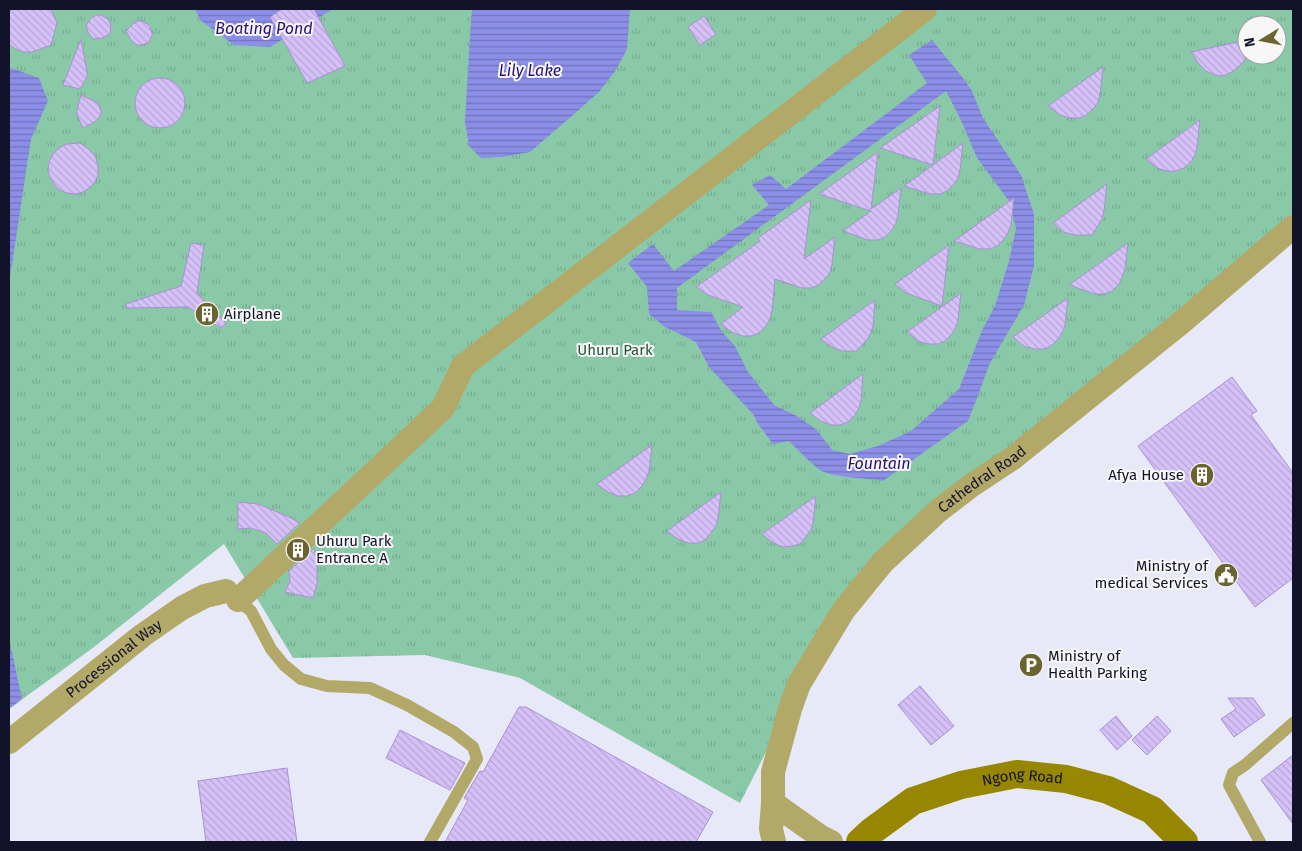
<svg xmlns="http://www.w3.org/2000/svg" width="1302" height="851" font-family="'Fira Sans',sans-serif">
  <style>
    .park { fill: url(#park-tufts); fill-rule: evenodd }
    .water { fill: url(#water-rules); fill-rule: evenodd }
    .building { fill: url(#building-back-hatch); stroke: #a890d2 }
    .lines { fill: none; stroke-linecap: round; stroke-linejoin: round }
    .service { stroke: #b2a868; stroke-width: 12 }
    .minor { stroke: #b2a868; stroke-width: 24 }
    .secondary { stroke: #978700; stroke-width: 28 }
    .labels { text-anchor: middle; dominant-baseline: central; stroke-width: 4; stroke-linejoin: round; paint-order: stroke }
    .poi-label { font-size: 15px; fill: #12122b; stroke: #f7f7f7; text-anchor: start }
    .park-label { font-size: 15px; fill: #22513b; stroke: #f7f7f7 }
    .street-label { font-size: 15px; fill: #12122b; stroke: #f7f7f7 }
    .water-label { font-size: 16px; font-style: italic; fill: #270e77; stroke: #f7f7f7 }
  </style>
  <defs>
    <pattern id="park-tufts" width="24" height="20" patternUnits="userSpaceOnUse" patternTransform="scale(1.25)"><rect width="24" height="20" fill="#8ac9a8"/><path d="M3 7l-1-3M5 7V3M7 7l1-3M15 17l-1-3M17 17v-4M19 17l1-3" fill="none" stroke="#76ac91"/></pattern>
    <pattern id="water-rules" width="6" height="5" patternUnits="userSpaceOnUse" patternTransform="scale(1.25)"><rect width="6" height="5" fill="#8c8fe7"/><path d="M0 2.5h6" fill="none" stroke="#7173bb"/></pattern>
    <pattern id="building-back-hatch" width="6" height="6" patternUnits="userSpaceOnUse" patternTransform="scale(1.25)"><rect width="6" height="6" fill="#d5c1f8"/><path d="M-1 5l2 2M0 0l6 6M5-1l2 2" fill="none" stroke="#b6a5d5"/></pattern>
  </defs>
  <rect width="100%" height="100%" fill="#e8e9f8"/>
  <!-- park -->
  <path class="park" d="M9 9H1293V227L883 562 809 668 740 803 520 678 425 655 293 658 224 544 94 647 9 709ZM1247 25H1277V55H1247Z"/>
  <!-- water -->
  <path class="water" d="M195 9H333L270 47 234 45 200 20Z
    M472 9H630L627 49 616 70 599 92 573 115 530 152 503 157 481 158 469 146 465 122 470 35Z
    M932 40 963 78 972 91 983 118 1021 175 1034 214V266L1024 305 989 365 982 385 968 421 883 481C864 477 843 479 824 472 816 469 796 448 789 441L773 444 758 424 753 414 709 367 696 342 665 327 649 314 647 287 628 263 653 244 674 271 769 205 752 185 770 175 786 189 927 83 909 55ZM946 91 960 118 977 158 1009 201 1016 228 1009 261 995 306 983 328 959 389 911 431 878 446 850 454 832 450 817 430 797 416 774 405 748 372 735 346 722 332 711 312 677 310V288Z
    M11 68 39 78 48 101 31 139 9 284V73Z
    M9 638 22 699 9 709Z"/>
  <!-- building -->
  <path class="building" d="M9 9H51L57 23 51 45 32 52H23L14 48 9 44Z
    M282 9H314L345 66 307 83 270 17Z
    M97 15H101L108 19 111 25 110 34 102 38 93 39 88 32 86 26 91 18Z
    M704 16 716 34 700 45 688 27Z
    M138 21H142L149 25 152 32V36L148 43 141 45H137L131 40 126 31 134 23Z
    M81 39 87 72V77L80 89 63 85Z
    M1247 40V55L1244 61 1238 67 1232 72 1223 76 1215 75 1206 71 1199 64 1191 52Z
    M1103 67 1100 94 1098 102 1094 108 1086 115 1079 118H1070L1060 115 1048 106Z
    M135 103a25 25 0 1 1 50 0a25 25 0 1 1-50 0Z
    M81 95 98 103 101 111V115L96 121 83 128 77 115V110Z
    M940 106 933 165 963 143 960 170 958 178 954 184 947 191 940 194H930L904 186 933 165 880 148Z
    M1200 120 1197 147 1195 155 1191 162 1184 168 1176 171H1167L1157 168 1146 159Z
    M80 143 91 151 96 158 98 166V175L95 182 89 188 83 192 75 194 67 193 59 190 54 184 50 177 48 170 49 162 53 154 59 148 67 144Z
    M878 152 871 209 901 188 898 215 896 223 892 230 885 237 878 240H868L843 231 871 211 819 194Z
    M1107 184 1104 211 1102 219 1092 235H1074L1063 232 1053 223Z
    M1014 198 1011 225 1008 233 1004 239 997 246 990 249H980L954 241Z
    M811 200 804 259 835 237 832 264 830 272 826 278 818 285 811 288H802L775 279 772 311 770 319 766 326 759 333 751 336H742L732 332 721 324 743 307 708 295 696 287 760 241 758 238Z
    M191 243 204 245 197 293 226 323 221 328 188 307 127 308 126 304 181 286Z
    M1128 243 1125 269 1122 277 1119 284 1112 291 1104 294H1095L1069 285Z
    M949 245 942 306 906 293 895 284Z
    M961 293 958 320 956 327 952 334 945 341 938 344H928L918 341 907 332Z
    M1068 298 1065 325 1062 333 1058 339 1051 346 1044 349H1034L1024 346 1013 337Z
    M875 300 873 326 870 335 866 341 856 351H842L832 347 821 339Z
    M863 374 861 400 859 408 855 415 848 422 840 425H831L821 421 810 413Z
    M1232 377 1257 411 1251 415 1293 473V578L1255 607 1138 446Z
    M652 445 649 471 646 479 642 486 635 493 627 496H618L608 492 597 484Z
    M721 492 718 518 716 526 705 540 698 543H688L678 539 667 531Z
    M816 496 813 522 811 530 800 544 792 546 783 547 773 543 762 534Z
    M238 502 258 504 289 517 300 523 277 544 266 533 251 528 238 529Z
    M314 548 317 566V584L313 598 285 592 290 581 289 571Z
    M920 686 954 726 931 745 898 705Z
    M1228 698H1253L1265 715 1234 737 1221 719 1236 709Z
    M519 707H526L713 812 696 842H445L468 800 464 798 480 771 483 772Z
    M1116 716 1132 736 1117 750 1100 730Z
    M1157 716 1171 731 1147 755 1132 740Z
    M400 730 465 763 450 790 386 758Z
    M1293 755V824L1261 780Z
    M287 768 297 842H206L198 781Z"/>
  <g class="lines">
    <!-- service -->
    <path class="service" d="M234 597 251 611 271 649 284 665 301 679 327 686 370 688 407 705 454 732 473 747 477 759 430 842
      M1260 842 1229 785 1233 773 1245 765 1293 723"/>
    <!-- minor -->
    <g class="minor">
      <path d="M238 600 443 408 463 366 925 9"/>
      <path id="s1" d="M9 742 143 635 182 608 205 596 226 591"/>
      <path d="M773 803 821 837 831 842"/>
      <path id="s2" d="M774 842 771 829 773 803V772L790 709 799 684 843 611 883 562 938 511 972 485 1013 458 1182 322 1293 227"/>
    </g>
    <!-- secondary -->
    <path class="secondary" id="s3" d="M860 842 872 831 913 801 961 785 1017 774 1066 779 1108 790 1152 810 1184 842"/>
  </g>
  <!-- icons -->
  <defs>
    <g id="building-disc" transform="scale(1.25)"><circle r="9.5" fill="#6b6430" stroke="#f7f7f7"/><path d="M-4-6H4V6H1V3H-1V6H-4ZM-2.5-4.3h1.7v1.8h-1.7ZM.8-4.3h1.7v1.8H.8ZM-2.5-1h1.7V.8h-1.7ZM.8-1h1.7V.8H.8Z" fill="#fff"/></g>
    <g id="civic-disc" transform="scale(1.25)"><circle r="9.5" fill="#6b6430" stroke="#f7f7f7"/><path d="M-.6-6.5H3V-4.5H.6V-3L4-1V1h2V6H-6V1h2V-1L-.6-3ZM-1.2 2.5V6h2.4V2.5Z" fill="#fff"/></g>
    <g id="parking-disc" transform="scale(1.25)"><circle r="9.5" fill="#6b6430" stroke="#f7f7f7"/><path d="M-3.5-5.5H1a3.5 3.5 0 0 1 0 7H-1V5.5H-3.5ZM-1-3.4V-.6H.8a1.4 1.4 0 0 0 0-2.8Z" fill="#fff"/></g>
  </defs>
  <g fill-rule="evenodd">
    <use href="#building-disc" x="207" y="314"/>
    <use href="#building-disc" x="1202" y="475"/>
    <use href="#building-disc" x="298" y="550"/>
    <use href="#civic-disc" x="1226" y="575"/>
    <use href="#parking-disc" x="1031" y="665"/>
  </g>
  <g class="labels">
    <!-- poi labels -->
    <g class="poi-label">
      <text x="224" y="314">Airplane</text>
      <text x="1184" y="475" text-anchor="end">Afya House</text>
      <text x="316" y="541">Uhuru Park<tspan x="316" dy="17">Entrance A</tspan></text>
      <text x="1208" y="566" text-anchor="end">Ministry of<tspan x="1208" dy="17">medical Services</tspan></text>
      <text x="1048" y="656">Ministry of<tspan x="1048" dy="17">Health Parking</tspan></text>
    </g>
    <!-- park labels -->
    <g class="park-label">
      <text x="615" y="350">Uhuru Park</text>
    </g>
    <!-- street labels -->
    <g class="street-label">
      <text stroke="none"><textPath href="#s2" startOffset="440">Cathedral Road</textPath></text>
      <text stroke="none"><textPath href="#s1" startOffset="134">Processional Way</textPath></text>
      <text stroke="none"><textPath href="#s3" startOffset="180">Ngong Road</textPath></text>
    </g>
    <!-- water labels -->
    <g class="water-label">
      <text x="264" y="28">Boating Pond</text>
      <text x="530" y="70">Lily Lake</text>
      <text x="879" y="463">Fountain</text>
    </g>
  </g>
  <!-- border -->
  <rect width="1302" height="851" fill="none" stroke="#12122b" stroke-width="20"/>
  <!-- north arrow -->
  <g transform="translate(1262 40) rotate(260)"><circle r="24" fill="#f7f7f7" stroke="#9b9ba5"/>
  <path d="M0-4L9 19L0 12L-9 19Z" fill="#6b6430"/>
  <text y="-8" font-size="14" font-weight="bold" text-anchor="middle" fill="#12122b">N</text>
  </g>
</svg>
